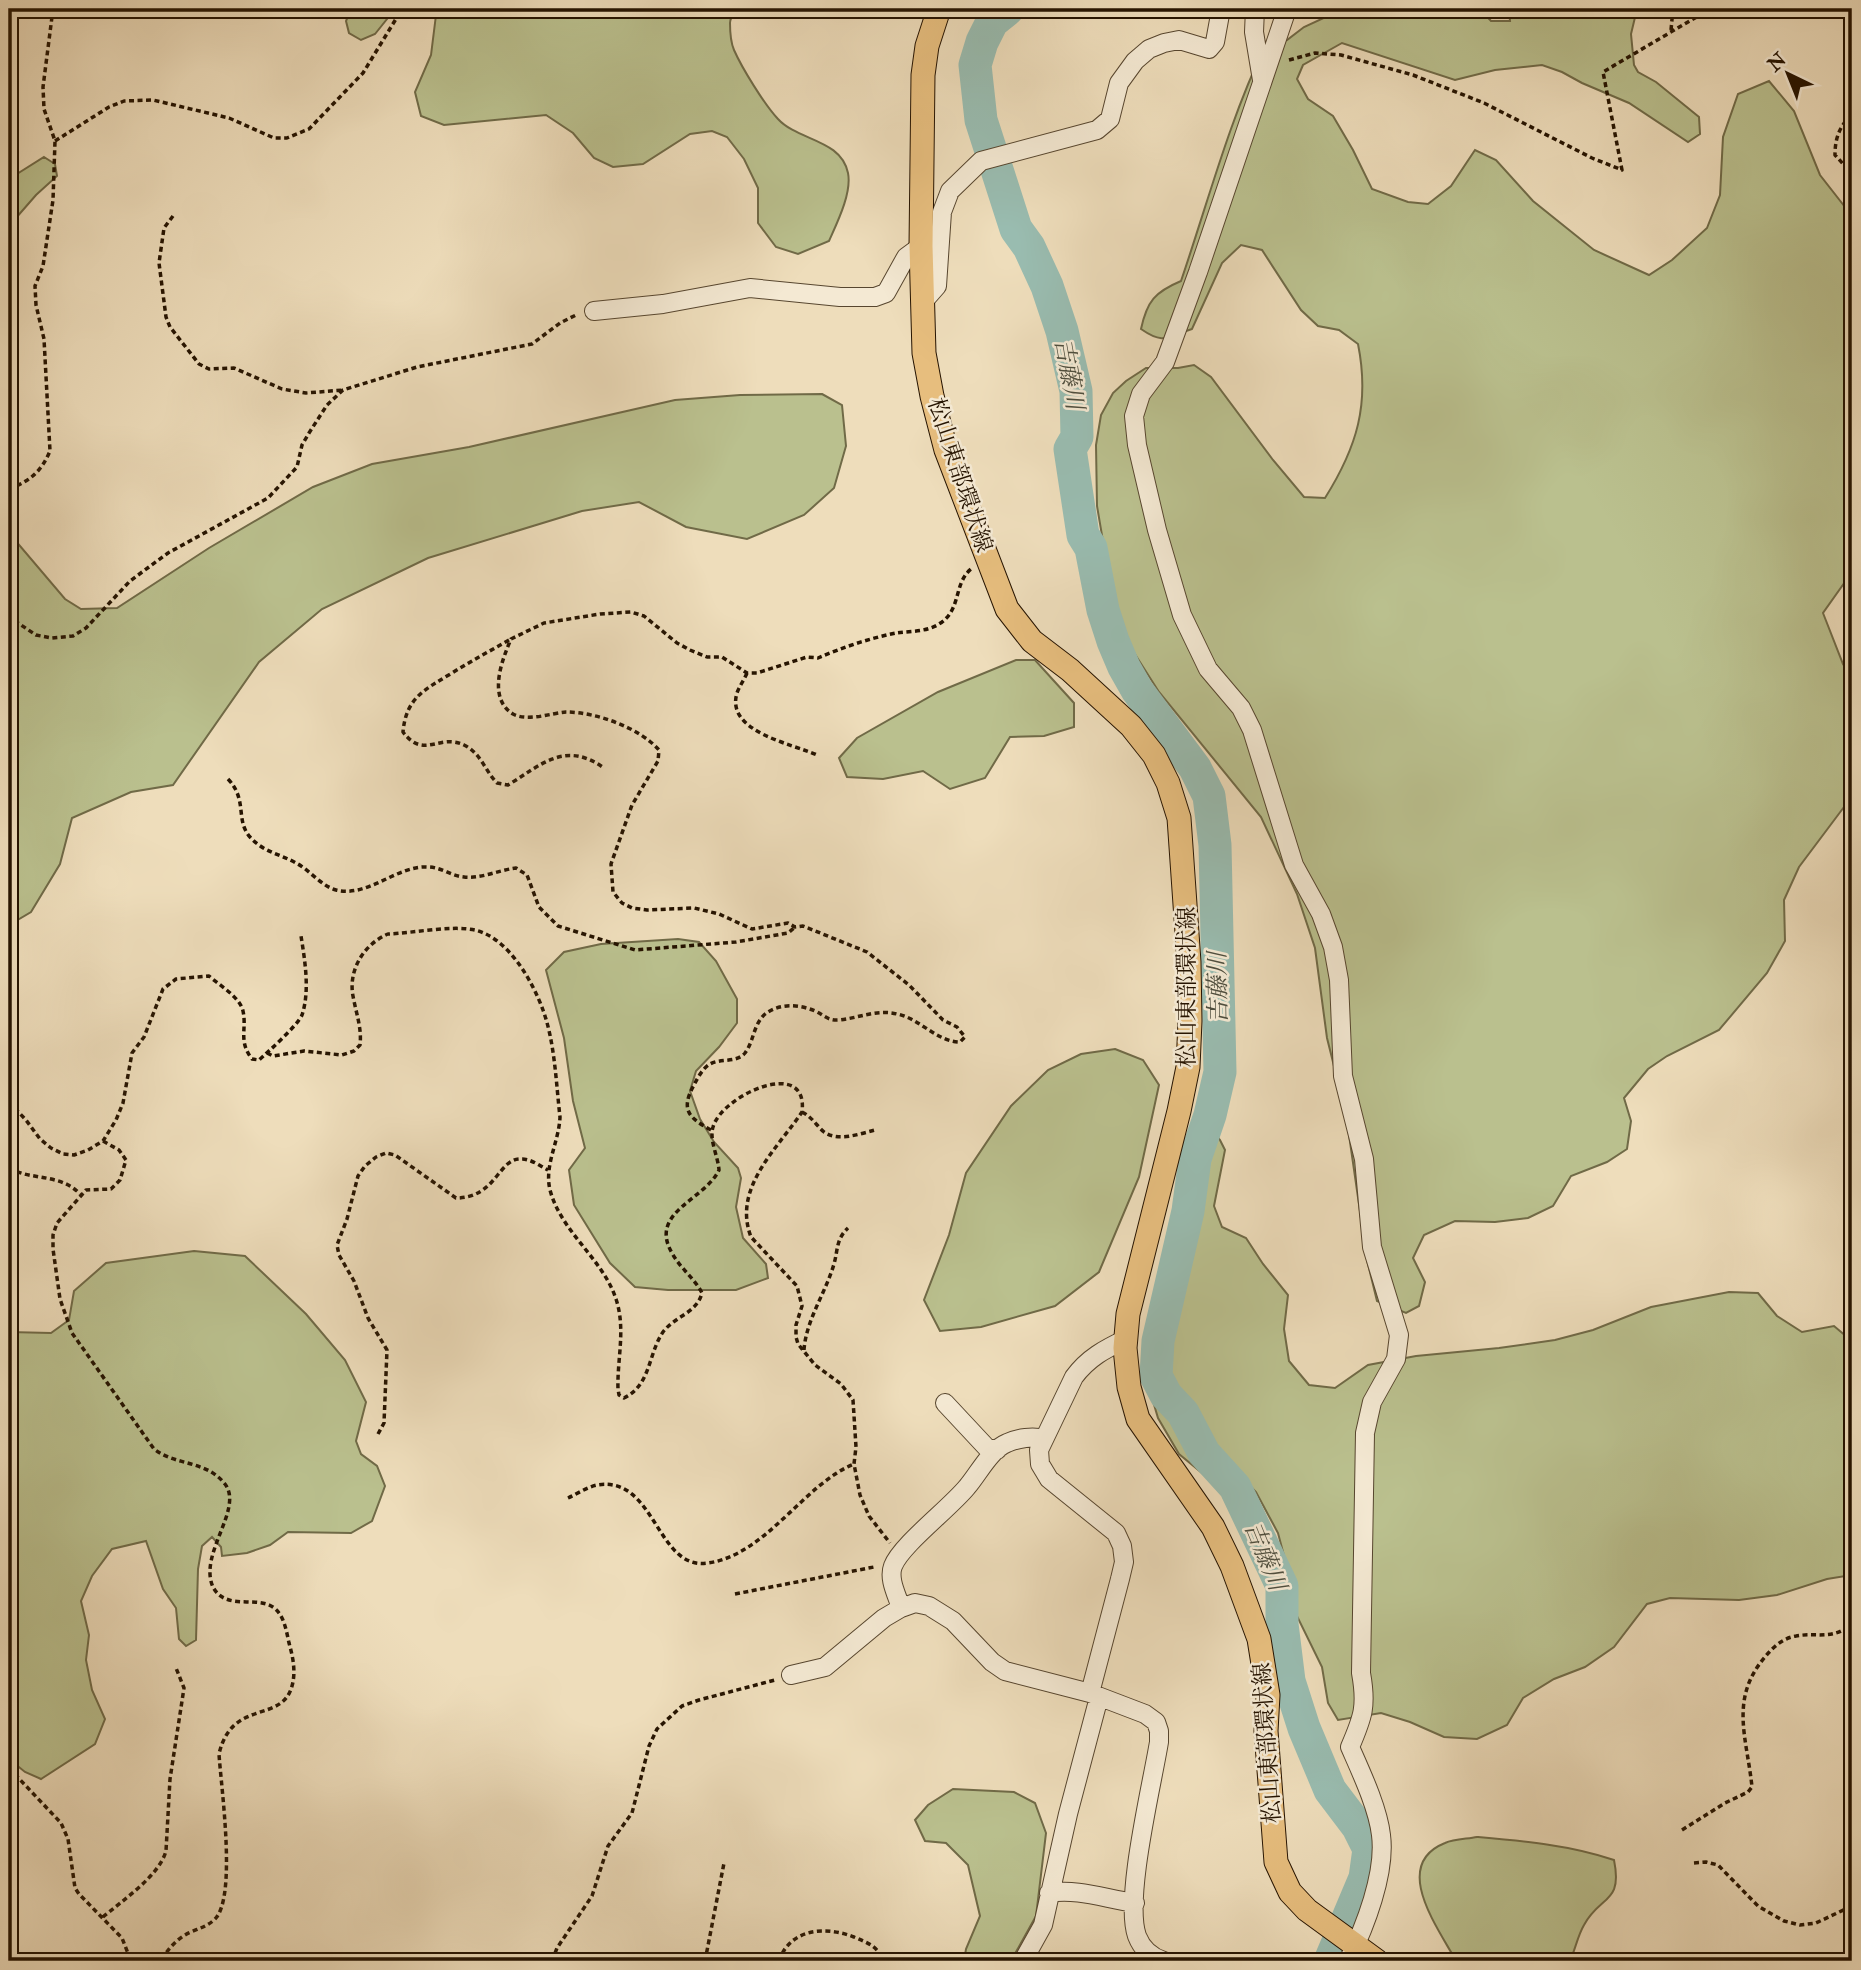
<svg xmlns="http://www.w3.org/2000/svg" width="1861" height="1970" font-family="'IM FELL Double Pica','Noto Serif JP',serif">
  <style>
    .green { fill: #bac08e; stroke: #706a47; stroke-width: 2 }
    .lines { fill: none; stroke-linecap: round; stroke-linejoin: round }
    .river { stroke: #99bcb0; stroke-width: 33 }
    .minor-casing { stroke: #57462f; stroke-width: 20 }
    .major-casing { stroke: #251300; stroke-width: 25 }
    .path { stroke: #251300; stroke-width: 3.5; stroke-dasharray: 5 3.5; stroke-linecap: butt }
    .minor { stroke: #f4e9d3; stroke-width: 18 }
    .major { stroke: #e7be7e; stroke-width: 23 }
    .labels { text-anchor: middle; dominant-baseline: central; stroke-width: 5; stroke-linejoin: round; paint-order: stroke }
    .street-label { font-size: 23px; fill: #251300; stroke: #f4e9d3 }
    .water-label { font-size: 24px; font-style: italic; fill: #4e4e3e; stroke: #f4e9d3 }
  </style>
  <rect width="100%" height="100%" fill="#edb"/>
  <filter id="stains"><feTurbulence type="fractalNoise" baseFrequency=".00286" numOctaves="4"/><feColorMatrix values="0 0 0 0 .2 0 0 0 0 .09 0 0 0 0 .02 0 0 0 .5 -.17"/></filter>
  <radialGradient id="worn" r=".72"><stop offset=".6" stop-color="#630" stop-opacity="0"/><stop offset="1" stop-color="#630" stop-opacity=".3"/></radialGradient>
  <!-- green -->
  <path class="green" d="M351 9H395L375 34 361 40 349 33 346 21Z
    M421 9H736C733 14 730 18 730 23 730 31 731 43 734 50 742 68 764 104 778 119 798 141 841 139 848 173 852 193 837 223 829 241L798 254 776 247 758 223V188L744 159 727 137 712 131 690 134 643 164 613 167 594 158 573 133 546 115 444 125 421 116 415 92 431 55 436 15Z
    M1333 9H1480L1491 21H1510L1509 9H1637L1631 34 1634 65 1638 72 1656 82 1699 117 1700 134 1688 142 1629 103 1582 83 1562 72 1542 65 1495 70 1455 80 1342 43 1303 65 1297 79 1308 99 1333 116 1353 150 1372 189 1408 202 1428 204 1451 186 1475 150 1496 160 1533 201 1594 250 1649 275 1672 260 1707 228 1720 195 1723 137 1738 94 1769 81 1794 111 1820 175 1852 216V572L1823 613 1843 664 1852 678V801L1847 803 1799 867 1784 900 1785 941 1767 973 1719 1030 1667 1056 1648 1069 1624 1098 1631 1121 1627 1149 1607 1162 1571 1176 1553 1206 1528 1218 1495 1222 1455 1221 1424 1235 1413 1258 1425 1282 1419 1306 1406 1313 1377 1301 1367 1260 1346 1114 1327 1038 1315 948 1297 894 1261 817 1159 692 1124 637 1105 553 1097 506 1096 445 1101 415 1113 393 1126 381 1146 368H1178L1194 365 1211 377 1273 460 1304 497 1325 498C1357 447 1370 404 1358 344L1339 330 1318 326 1301 310 1262 250 1241 245 1222 263 1192 329C1167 337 1164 345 1141 329 1147 301 1155 292 1181 281 1208 202 1229 121 1265 46L1287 40 1304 27 1326 17Z
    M44 157 55 164 57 176 36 195 9 226V179Z
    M822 394 842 405 846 446 834 488 804 515 747 539 686 527 639 502 582 511 428 558 322 609 259 662 173 785 131 792 72 818 60 864 31 912 9 925V533L65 599 81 609 117 608 209 548 313 487 372 464 469 447 675 400 740 395Z
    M1016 660H1035L1074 703V727L1044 736 1010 737 985 778 950 789 923 771 883 779 847 777 839 758 857 738 938 692Z
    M678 939 699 942 716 961 737 999V1023L719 1047 696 1071 690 1091 700 1119 714 1142 738 1168 741 1178 736 1207 743 1238 766 1264 768 1278 736 1290H668L635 1287 610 1263 574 1205 569 1170 585 1148 573 1101 564 1038 546 970 564 952 601 944Z
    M1115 1049 1143 1060 1159 1085 1139 1177 1099 1272 1055 1306 981 1327 940 1331 924 1300 949 1235 966 1173 1011 1106 1048 1070 1081 1054Z
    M1209 1126 1220 1140 1225 1150 1214 1206 1222 1227 1246 1238 1263 1264 1288 1295 1284 1329 1289 1361 1309 1385 1335 1388 1368 1365 1416 1356 1499 1348 1555 1340 1593 1330 1651 1307 1729 1292 1758 1293 1777 1316 1802 1332 1834 1326 1847 1337 1848 1354 1852 1369V1575L1827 1579 1777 1595 1739 1600 1670 1598 1647 1604 1614 1647 1585 1667 1554 1679 1523 1698 1507 1725 1477 1739 1444 1737 1410 1722 1381 1713 1338 1720 1328 1703 1322 1667 1292 1606 1287 1567 1278 1533 1256 1492 1236 1471 1208 1478 1179 1454 1158 1418 1150 1391 1154 1340 1169 1278 1181 1155 1190 1138 1200 1127Z
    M194 1251 245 1256 306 1314 345 1360 366 1402 356 1441 361 1454 377 1466 385 1486 372 1521 351 1533 288 1532 270 1545 247 1553 222 1556 221 1547 212 1537 202 1546 198 1569 196 1640 186 1646 179 1639 176 1608 163 1589 146 1541 112 1549 92 1576 81 1601 89 1635 86 1660 92 1690 105 1719 95 1744 41 1779 25 1772 9 1759V1332L51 1333 69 1320 74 1291 106 1263Z
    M953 1789 1014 1792 1035 1803 1046 1833 1036 1916 1011 1961H964L966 1949 980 1916 968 1865 946 1843 925 1841 915 1820 928 1805Z
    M1477 1837C1523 1841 1570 1845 1614 1860 1623 1904 1600 1895 1584 1925 1578 1935 1575 1950 1570 1961H1456C1439 1929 1390 1865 1445 1843 1454 1839 1467 1839 1477 1837Z"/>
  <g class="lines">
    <!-- river -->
    <path class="river" d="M1008 9 992 22 982 42 975 65 981 120 1016 229 1029 247 1047 286 1062 331 1076 391 1077 437 1070 449 1083 535 1091 548 1103 610 1113 641 1124 667 1137 690 1195 768 1209 796 1215 845 1220 1072 1210 1115 1195 1159 1188 1211 1158 1341 1156 1376 1166 1395 1183 1413 1204 1453 1235 1487 1282 1586V1624L1289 1681 1304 1728 1330 1790 1358 1827 1369 1849 1365 1878 1330 1961"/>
    <!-- minor casing -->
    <g class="minor-casing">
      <path id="minor" d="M1255 9 1254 32 1262 80
        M1287 9 1198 272 1165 362 1141 394 1134 416 1137 445 1157 530 1182 615 1208 669 1241 708 1252 730 1294 865 1321 914 1333 947 1339 980 1343 1076 1364 1159 1372 1247 1399 1335 1396 1359 1372 1402 1365 1433 1361 1673C1367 1706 1363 1717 1350 1747 1361 1772 1378 1808 1381 1835 1386 1873 1365 1927 1348 1961
        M923 302 937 286 942 212 950 191 981 161 1097 130 1110 119 1119 83 1135 61 1149 49 1164 43 1179 40 1209 49 1215 42 1221 9
        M594 311 663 304 750 288 840 297H875L886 293 906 257 921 246
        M945 1403 987 1448 997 1450
        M901 1608C897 1595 888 1579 893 1566 901 1545 950 1508 967 1487 979 1473 990 1450 1007 1443 1018 1438 1033 1436 1044 1439
        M791 1675 825 1667 884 1618 901 1608 915 1603 929 1606 953 1621 992 1662 1005 1671 1090 1693 1145 1714 1156 1722 1159 1731V1742C1152 1785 1124 1899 1137 1936 1142 1949 1151 1957 1164 1961
        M1090 1693 1120 1579 1124 1562 1122 1546 1116 1533 1049 1479 1040 1464 1039 1450 1074 1377C1088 1358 1105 1349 1126 1339
        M1049 1893C1077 1888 1106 1899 1135 1903
        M1023 1961 1043 1925 1068 1814 1099 1697"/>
    </g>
    <!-- major casing -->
    <g class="major-casing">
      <path id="major" d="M939 9 927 46 923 75 921 246 924 353 932 396 946 450 1007 609 1032 641 1070 670 1131 726 1154 755 1168 783 1179 818 1189 962 1190 1021 1188 1067 1179 1111 1128 1314 1125 1348 1129 1387 1138 1419 1213 1527 1232 1566 1259 1639 1268 1695 1266 1731 1276 1862 1290 1892 1307 1910 1377 1961"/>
    </g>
    <!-- path -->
    <path class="path" d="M1671 30 1673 9
      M1289 60 1315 53 1341 55 1413 75 1484 103 1592 158 1622 170 1603 72 1710 9
      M1852 115C1839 126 1835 139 1835 155L1845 166H1852
      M55 141 109 107 124 101 153 100 229 118 274 138H287L309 129 363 73 402 9
      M173 216 164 228 159 263 166 317 170 327 199 364 209 369 234 368 282 389 306 393 343 390
      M9 489C30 481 41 472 50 451L44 339 36 305 35 286 43 266 53 200 55 141 44 109 43 87 53 9
      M9 614 18 623 36 635 52 638 73 636 86 628 130 581 168 553 268 498 297 467 302 445 309 433 327 405 343 390 417 367 532 344 560 323 578 314
      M509 640C490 651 471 661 452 673 426 689 406 697 403 732 424 760 439 733 464 745 481 753 485 771 497 783L508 785C541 765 565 740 604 768
      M747 673C744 680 739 687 737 693 725 732 793 744 817 755
      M228 779C248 800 235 820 250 837 263 852 280 854 296 863 310 870 321 886 336 890 368 898 397 865 428 867 441 867 451 876 464 877 481 879 499 870 516 868L527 875 539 907 558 926 635 950 736 942 788 933 795 927
      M267 1053 273 1056 304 1051 342 1055 354 1051 360 1045C362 1028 356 1013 353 996 348 970 364 944 388 934 414 933 451 925 475 930 508 938 532 980 543 1010 555 1043 556 1083 560 1117 559 1142 544 1165 550 1190 561 1232 603 1259 616 1299 626 1329 617 1359 618 1389L619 1395 624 1398C651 1385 648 1354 663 1332 675 1316 697 1313 702 1293 695 1279 680 1268 672 1253 648 1212 705 1200 719 1170 718 1156 709 1140 713 1127 722 1095 809 1056 802 1112 778 1148 732 1188 751 1237L797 1286 802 1306 796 1325V1337L798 1344 815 1365 841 1384 853 1400 856 1447 854 1464 860 1495 869 1516 890 1543
      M9 1102 26 1120 40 1139 51 1148 63 1154 74 1155 88 1150 103 1141 116 1120 123 1103 132 1053 144 1037 163 989 176 979 209 976C219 985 240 997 243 1011 247 1029 238 1041 252 1059L259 1060C268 1052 298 1025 302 1015 310 991 305 961 301 936
      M802 1112C812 1117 816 1125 824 1132 838 1142 859 1134 875 1130
      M711 1130C689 1118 680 1110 694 1085 698 1077 703 1068 710 1064 721 1058 737 1063 745 1053 754 1041 753 1026 764 1015 778 1003 799 1004 815 1011 824 1015 828 1021 839 1020 859 1018 877 1009 897 1014 919 1018 937 1042 960 1042L965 1037 957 1027 943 1020 909 985 867 952 803 926 795 927 788 923 752 929 719 914 694 908 647 910 632 908 622 903 613 892 611 864 632 805 658 761 659 750C640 728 596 712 566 712 551 713 528 722 513 714 487 698 502 660 511 639L544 623 600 614 631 612 644 616 677 643 690 650 707 657H722L747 673H757L807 657 818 658C841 648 870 638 896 633 910 631 927 632 939 624 962 610 953 584 971 569
      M103 1141 119 1150 126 1160 120 1180 111 1189 86 1190 57 1223 53 1235V1249L60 1299 72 1333 154 1449C176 1466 206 1460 225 1484 244 1509 198 1554 213 1587 227 1614 264 1591 279 1613 285 1621 287 1634 289 1643 293 1657 296 1672 292 1686 282 1724 232 1698 219 1754 221 1787 237 1897 215 1919 208 1926 200 1928 191 1932 178 1937 167 1950 161 1961
      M9 1168C32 1181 60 1173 80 1194
      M804 1350C806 1320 826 1292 834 1264 838 1250 836 1239 848 1228
      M378 1434 384 1423 387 1350 368 1318 354 1281 339 1255 337 1245 347 1219 358 1176 365 1166 376 1157 386 1153 395 1155 456 1198C497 1198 498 1157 522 1159 531 1159 540 1166 548 1170
      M568 1498C577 1494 587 1487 597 1485 656 1475 656 1571 708 1563 766 1555 804 1484 854 1464
      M735 1594 874 1567
      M9 1768 61 1823 68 1839 75 1888 79 1894 122 1938 131 1961
      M1852 1795 1850 1804 1852 1813
      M1682 1830 1725 1803 1748 1792 1752 1787C1747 1738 1729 1699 1765 1657 1773 1647 1783 1638 1796 1636 1817 1632 1834 1641 1852 1623
      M1694 1863 1706 1862 1718 1865 1758 1906 1784 1921 1800 1925 1816 1923 1852 1906
      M103 1917C123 1900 159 1876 166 1851L170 1779 184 1688 176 1668
      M552 1961 557 1948 592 1896 608 1846 632 1813 649 1746 657 1729 682 1706 699 1700 775 1680
      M705 1961 724 1863
      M779 1961C790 1928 826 1926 854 1937 868 1943 878 1946 883 1961"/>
    <!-- minor -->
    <use href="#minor" class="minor"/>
    <!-- major -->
    <use href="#major" class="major"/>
  </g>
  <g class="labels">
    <!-- street labels -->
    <g class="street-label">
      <text transform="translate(960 475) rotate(72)">松山東部環状線</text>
      <text transform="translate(1186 987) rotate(-90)">松山東部環状線</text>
      <text transform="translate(1267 1743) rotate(-94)">松山東部環状線</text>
    </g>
    <!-- water labels -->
    <g class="water-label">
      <text transform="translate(1069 374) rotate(80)">吉藤川</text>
      <text transform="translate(1218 988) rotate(-91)">吉藤川</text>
      <text transform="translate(1265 1556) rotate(68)">吉藤川</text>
    </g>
  </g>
  <!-- margin -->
  <rect width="1861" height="1970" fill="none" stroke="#edb" stroke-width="35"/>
  <rect x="10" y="10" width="1840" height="1949" fill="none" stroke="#251300" stroke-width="3.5"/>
  <rect x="18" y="18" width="1826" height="1935" fill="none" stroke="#251300" stroke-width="2"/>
  <!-- north arrow -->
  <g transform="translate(1788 74) rotate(317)" stroke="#f4e9d3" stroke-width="5" paint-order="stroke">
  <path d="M0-5L12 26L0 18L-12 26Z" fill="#251300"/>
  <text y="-10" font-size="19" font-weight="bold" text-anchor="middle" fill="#251300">N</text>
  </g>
  <rect width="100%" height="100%" filter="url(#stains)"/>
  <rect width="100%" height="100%" fill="url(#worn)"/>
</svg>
